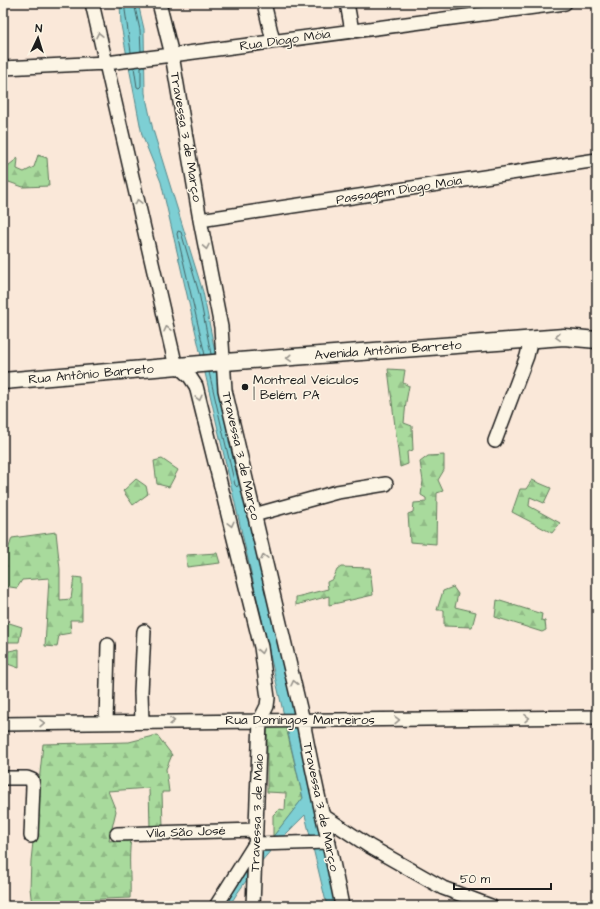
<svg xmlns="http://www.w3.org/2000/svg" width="600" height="909" font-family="'Architects Daughter',sans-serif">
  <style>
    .forest { fill: url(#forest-firs); stroke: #627b5c }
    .water { fill: #7dcfd4; stroke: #56878a }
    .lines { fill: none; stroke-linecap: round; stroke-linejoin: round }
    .shore { stroke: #436466; stroke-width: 1 }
    .minor-casing { stroke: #1c1c1c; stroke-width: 16 }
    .major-casing { stroke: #1c1c1c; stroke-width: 19 }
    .minor { stroke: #fcf5e5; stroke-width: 13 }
    .major { stroke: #fcf5e5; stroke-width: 16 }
    .oneway { stroke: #97938b }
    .poi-dot { fill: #1c1c1c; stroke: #fcf5e5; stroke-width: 1.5 }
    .labels { text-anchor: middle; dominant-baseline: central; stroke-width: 3; stroke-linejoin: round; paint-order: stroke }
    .street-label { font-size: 13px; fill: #1c1c1c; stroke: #fcf5e5 }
    .poi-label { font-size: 13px; fill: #1c1c1c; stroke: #fcf5e5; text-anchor: start }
  </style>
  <defs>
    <pattern id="forest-firs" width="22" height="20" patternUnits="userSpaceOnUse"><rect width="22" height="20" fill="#a8da9c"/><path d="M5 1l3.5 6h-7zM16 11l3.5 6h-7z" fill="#90ba86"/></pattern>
  </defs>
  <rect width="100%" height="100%" fill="#fae8d9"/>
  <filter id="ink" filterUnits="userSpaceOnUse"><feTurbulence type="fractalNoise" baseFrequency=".025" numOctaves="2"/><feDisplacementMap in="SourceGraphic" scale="8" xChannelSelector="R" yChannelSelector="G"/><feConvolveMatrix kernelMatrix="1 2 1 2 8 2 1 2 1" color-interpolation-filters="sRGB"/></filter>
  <g filter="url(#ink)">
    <!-- forest -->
    <path class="forest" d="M38 155 47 158 49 186 23 187 6 181 4 169 18 158 17 169 24 172 34 167Z
      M388 369 405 370 403 383 409 386 406 402 404 423 412 426 413 450 407 452 408 464 400 467Z
      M444 455V470L438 480 443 491 437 493 436 544 410 542 408 514 413 512 414 503 426 502V498L421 495 423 481 420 462 428 456Z
      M162 459 178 470 169 487 157 484 154 461Z
      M136 479 146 486 148 494 133 505 123 491Z
      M532 480 551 488 544 503 530 497 529 506 560 523 552 533 512 512 520 489H526Z
      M56 532 60 569V600L71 599 74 577 82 578V620H70L71 633 59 635 57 647 45 646 49 578 22 580 17 588 3 586V557L7 553 12 538Z
      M217 553 220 563 187 567 186 555Z
      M341 567 370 568 373 595 329 605V596L296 605V597L328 589 327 582 333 579 337 570Z
      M453 587 458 594 455 607 476 612 472 627 444 626V610H437L443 591Z
      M497 600 542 614 541 620 545 621 546 630 542 632 495 617Z
      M3 621 22 627 19 642H3Z
      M19 649V668L5 663 4 652Z
      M286 727 303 798 273 837V815L279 809 285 810 286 793 267 792V728Z
      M157 735 172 755 166 769 169 792H162L163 828H150L149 788 108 791 116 811 109 841 131 839C128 859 131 877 130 898L79 900 80 906H32L30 888 31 861 43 744 129 742Z"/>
    <!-- water -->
    <path class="water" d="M120 3H138L144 29 145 93 153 130 203 292 221 382 336 906H327L305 815C277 842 250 872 229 906H219L303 798 161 182 142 135 121 25Z"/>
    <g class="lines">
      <!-- shore -->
      <path class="shore" d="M124 3 131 52
        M134 3 140 30 141 51
        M134 67 137 87 139 88 141 86V66
        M205 355 177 234 178 231 181 232 199 293 211 354
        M209 372 235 485 237 487 239 484 229 441"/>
      <!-- minor casing -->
      <g class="minor-casing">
        <path id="minor" d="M92 3 176 367
          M159 3 172 55 200 220 221 327 225 390 303 721C314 783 330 844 342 906
          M264 3 273 41
          M347 3 352 31
          M3 68 106 63 172 55 565 3
          M200 220 597 160
          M179 367 190 377 196 386 261 647 268 698 267 706 260 720 253 906
          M495 441 527 356 531 339
          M254 515 337 492 386 484
          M106 722 108 645
          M142 722 141 692 144 631
          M3 724 597 717
          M3 778H27L32 780 33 786 31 836
          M322 815 369 846 443 888 491 906
          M117 834 256 830
          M216 906 255 844 329 842"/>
      </g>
      <!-- major casing -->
      <g class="major-casing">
        <path id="major" d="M3 381 225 362 564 337 597 340"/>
      </g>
      <!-- minor -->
      <use href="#minor" class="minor"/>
      <!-- major -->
      <use href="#major" class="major"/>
    </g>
    <!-- one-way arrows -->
    <defs><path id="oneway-chevron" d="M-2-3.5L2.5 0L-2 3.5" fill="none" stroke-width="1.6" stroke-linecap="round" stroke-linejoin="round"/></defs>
    <g class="oneway">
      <use href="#oneway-chevron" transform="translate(99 35) rotate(-102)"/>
      <use href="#oneway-chevron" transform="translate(138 202) rotate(-103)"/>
      <use href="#oneway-chevron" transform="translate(206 247) rotate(79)"/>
      <use href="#oneway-chevron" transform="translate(167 329) rotate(-103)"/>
      <use href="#oneway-chevron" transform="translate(558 337) rotate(177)"/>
      <use href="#oneway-chevron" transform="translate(289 358) rotate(176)"/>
      <use href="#oneway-chevron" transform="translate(199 398) rotate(76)"/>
      <use href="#oneway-chevron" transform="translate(231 524) rotate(76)"/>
      <use href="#oneway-chevron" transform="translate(264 557) rotate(-103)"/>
      <use href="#oneway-chevron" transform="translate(261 651) rotate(80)"/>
      <use href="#oneway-chevron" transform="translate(294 683) rotate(-103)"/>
      <use href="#oneway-chevron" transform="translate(527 718) rotate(-1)"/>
      <use href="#oneway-chevron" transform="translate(397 720) rotate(-1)"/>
      <use href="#oneway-chevron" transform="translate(172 721) rotate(-1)"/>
      <use href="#oneway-chevron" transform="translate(42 723) rotate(-1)"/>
    </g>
  </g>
  <!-- markers -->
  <circle class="poi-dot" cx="245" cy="387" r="4"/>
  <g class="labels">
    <!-- street labels -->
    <g class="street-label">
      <text transform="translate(285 40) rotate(-8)">Rua Diogo Móia</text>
      <text transform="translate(186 137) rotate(80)">Travessa 3 de Março</text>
      <text transform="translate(399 190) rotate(-9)">Passagem Diogo Moia</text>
      <text transform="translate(388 350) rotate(-4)">Avenida Antônio Barreto</text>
      <text transform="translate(91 374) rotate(-5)">Rua Antônio Barreto</text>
      <text transform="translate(241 456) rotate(77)">Travessa 3 de Março</text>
      <text x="300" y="720">Rua Domingos Marreiros</text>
      <text transform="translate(321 807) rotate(78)">Travessa 3 de Março</text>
      <text transform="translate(257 813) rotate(-88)">Travessa 3 de Maio</text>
      <text transform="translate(186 832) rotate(-2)">Vila São José</text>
    </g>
    <!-- poi labels -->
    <g class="poi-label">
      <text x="253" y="380">Montreal Veículos<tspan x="253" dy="15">| Belém, PA</tspan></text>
    </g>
  </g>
  <!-- margin -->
  <rect width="600" height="909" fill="none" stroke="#fcf5e5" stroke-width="16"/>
  <rect x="8" y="8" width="584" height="893" fill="none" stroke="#1c1c1c" stroke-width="1.5" filter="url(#ink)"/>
  <!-- north arrow -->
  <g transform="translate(38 38) rotate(4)" stroke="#fcf5e5" stroke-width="3" paint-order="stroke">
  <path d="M0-3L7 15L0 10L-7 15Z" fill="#1c1c1c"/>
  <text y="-6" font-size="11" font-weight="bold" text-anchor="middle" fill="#1c1c1c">N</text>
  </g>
  <!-- scale -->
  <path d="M454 883v6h97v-6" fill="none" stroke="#1c1c1c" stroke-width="2"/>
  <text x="460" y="883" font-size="12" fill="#1c1c1c" stroke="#fcf5e5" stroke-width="3" paint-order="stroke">50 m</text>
</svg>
